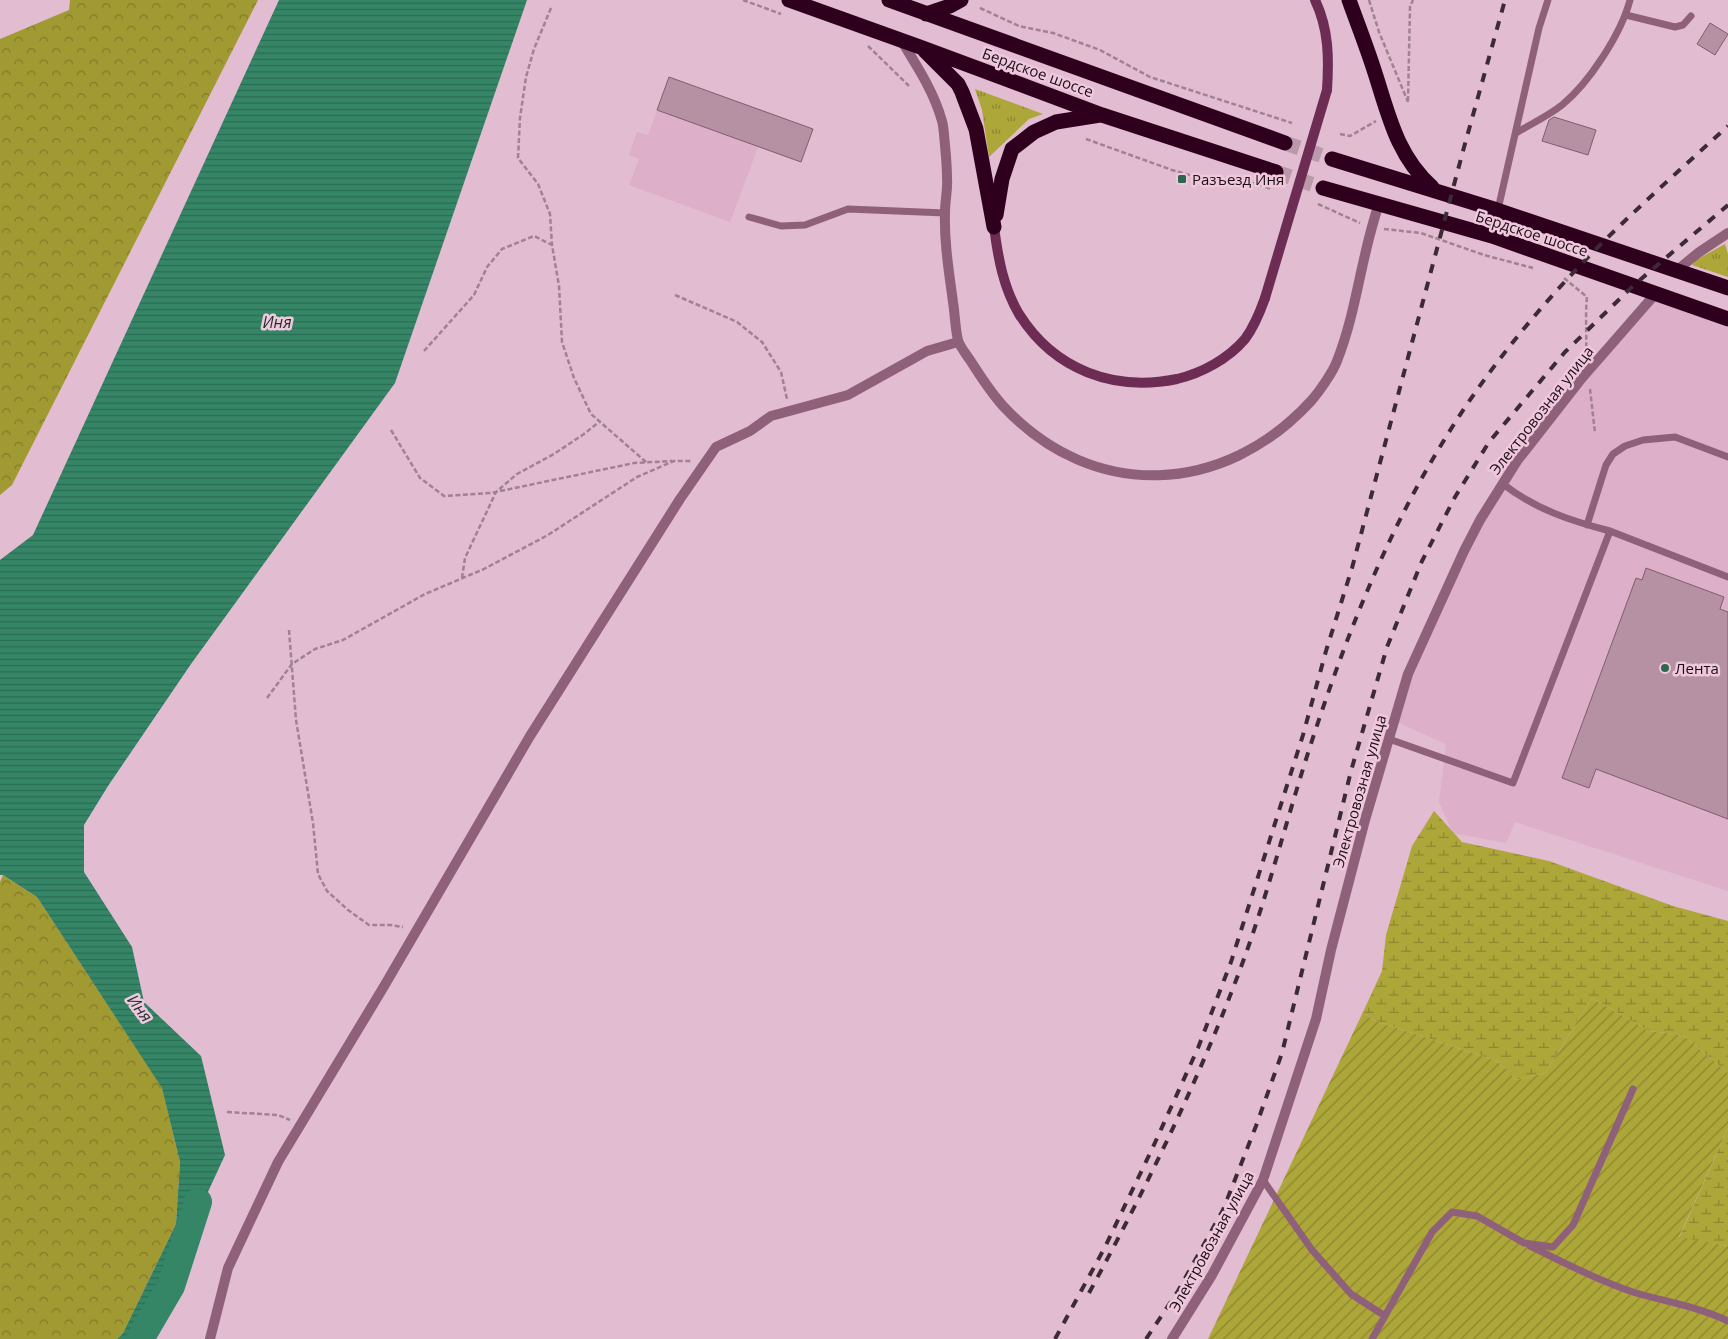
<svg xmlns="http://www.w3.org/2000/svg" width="1728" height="1339" font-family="'Open Sans',sans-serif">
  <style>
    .built { fill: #ddafc8 }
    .grass { fill: url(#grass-tufts) }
    .forest { fill: url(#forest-crowns) }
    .wetland { fill: url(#wetland-marsh) }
    .garden { fill: url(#garden-furrows) }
    .water { fill: url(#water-rules) }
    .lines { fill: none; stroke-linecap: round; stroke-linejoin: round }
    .river { stroke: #358567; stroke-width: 28 }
    .building { fill: #b691a4; stroke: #7f5d6f }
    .highway-tunnel { stroke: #ba99ab; stroke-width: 15; stroke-dasharray: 15 8; stroke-linecap: butt }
    .path { stroke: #a08292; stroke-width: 2.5; stroke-dasharray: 5 2.5; stroke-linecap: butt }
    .lane { stroke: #8e6079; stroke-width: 7 }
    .street { stroke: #8e6079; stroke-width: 10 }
    .secondary { stroke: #6d2c54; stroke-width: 10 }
    .highway { stroke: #2e001e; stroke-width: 15 }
    .rail { stroke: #3c2b34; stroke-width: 4; stroke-dasharray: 9 9; stroke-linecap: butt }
    .secondary-bridge { stroke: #6d2c54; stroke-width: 10 }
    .poi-dot { fill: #2b664f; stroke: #f0c8dd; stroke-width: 2 }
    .labels { text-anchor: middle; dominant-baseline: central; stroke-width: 5; stroke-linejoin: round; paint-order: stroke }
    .street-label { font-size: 15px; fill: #1b0e15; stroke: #f0c8dd }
    .poi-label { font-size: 15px; fill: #1b0e15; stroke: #f0c8dd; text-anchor: start }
    .water-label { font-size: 16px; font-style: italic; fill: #1a3329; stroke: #f0c8dd }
  </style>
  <defs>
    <pattern id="grass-tufts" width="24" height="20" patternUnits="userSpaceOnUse" patternTransform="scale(1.25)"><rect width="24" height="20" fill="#ada639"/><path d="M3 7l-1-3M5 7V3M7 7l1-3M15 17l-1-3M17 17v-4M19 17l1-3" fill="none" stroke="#8c862f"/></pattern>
    <pattern id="forest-crowns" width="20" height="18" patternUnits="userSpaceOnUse" patternTransform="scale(1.25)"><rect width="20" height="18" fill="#a19932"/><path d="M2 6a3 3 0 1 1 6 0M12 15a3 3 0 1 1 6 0" fill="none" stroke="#827b29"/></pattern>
    <pattern id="wetland-marsh" width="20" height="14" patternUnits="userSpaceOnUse" patternTransform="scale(1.25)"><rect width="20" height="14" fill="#ada639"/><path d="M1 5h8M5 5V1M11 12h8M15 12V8" fill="none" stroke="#8c862f"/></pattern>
    <pattern id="garden-furrows" width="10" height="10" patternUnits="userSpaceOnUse" patternTransform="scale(1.25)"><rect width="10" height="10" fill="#ada639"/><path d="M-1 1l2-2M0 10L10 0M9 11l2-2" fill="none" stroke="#8c862f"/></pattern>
    <pattern id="water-rules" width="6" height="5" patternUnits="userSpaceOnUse" patternTransform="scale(1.25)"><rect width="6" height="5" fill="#358567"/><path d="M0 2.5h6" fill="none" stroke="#2c6b54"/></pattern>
  </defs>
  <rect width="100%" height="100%" fill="#e2bcd0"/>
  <!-- built -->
  <path class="built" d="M669 77 813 129 801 162 758 147 730 222 629 185 639 159 629 155 637 132 648 135Z
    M1651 299 1728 323V891L1515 822 1506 843 1453 833 1439 802 1446 744 1394 721 1408 674 1464 551 1517 461Z"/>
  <!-- grass -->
  <path class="grass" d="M975 89 1043 114 1029 119 989 157 982 110Z
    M1725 244 1728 254V277L1692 265 1696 260Z"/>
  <!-- forest -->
  <path class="forest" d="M70 0H258L12 485 0 495V39L69 10Z
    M3 875 37 897 162 1087 180 1162 176 1224 123 1333 117 1339H0V882Z"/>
  <!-- wetland -->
  <path class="wetland" d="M1434 811 1462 842 1549 861 1673 906 1728 921V1073L1683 1035 1649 1031 1592 998 1545 1073 1517 1080 1497 1061 1373 1020 1363 1012 1382 971 1386 935 1412 846Z
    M1728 1128V1246L1679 1238Z"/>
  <!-- garden -->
  <path class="garden" d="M1592 998 1649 1031 1683 1035 1728 1073V1128L1679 1237 1728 1246V1339H1208L1363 1012 1373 1020 1497 1061 1517 1080 1545 1073Z"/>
  <!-- water -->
  <path class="water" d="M279 0H527L395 383 191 664 108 786 84 825V872L132 947 144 1002 201 1056 225 1155 140 1339H117L123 1333 176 1224 180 1162 162 1088 37 897 3 875H0V560L33 535Z"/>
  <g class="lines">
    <!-- river -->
    <path class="river" d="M140 1339 171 1286 198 1202"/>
  </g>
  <!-- building -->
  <path class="building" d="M1710 23 1728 34 1715 55 1697 44Z
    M669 77 813 129 801 162 657 110Z
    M1554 117 1596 130 1588 155 1542 141 1549 120Z
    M1646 568 1724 597 1720 609 1728 612V819L1596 769 1589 788 1562 778 1636 578 1642 580Z"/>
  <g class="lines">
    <!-- highway-tunnel -->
    <path class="highway-tunnel" d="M1285 143 1332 159
      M1276 172 1323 188"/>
    <!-- path -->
    <path class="path" d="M743 0 781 14
      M1369 0 1379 32 1408 102
      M551 8 534 49 526 77 520 118 518 158 538 184 550 214 552 245
      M980 8 1019 26 1053 33 1100 50 1150 77 1292 123
      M868 46 909 86
      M1408 101 1410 7 1413 0
      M1340 134 1350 136 1376 121
      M1086 139 1172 170 1224 185 1255 183 1271 189
      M1318 204 1360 223
      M1384 229 1421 233 1484 255 1533 268
      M1564 278 1587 297C1585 316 1587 335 1586 354
      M675 295 737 322 762 342 781 372 787 399
      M424 351 474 295 487 267 502 249 534 236 552 245 559 286 562 342 574 378 591 414 646 462
      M1590 389 1595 433
      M391 430 420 478 444 496 491 493 634 463 672 461
      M462 578 465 558 496 492 517 474 554 454 584 434 599 422
      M289 630 296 720 313 823 318 874 327 891 348 910 369 925H390L403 927
      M267 698 292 664 315 649 343 640 425 594 484 569 548 535 637 477 674 461H691
      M227 1112 278 1115 290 1120"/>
    <!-- lane -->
    <path class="lane" d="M1626 15 1675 27 1683 25 1691 16
      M1516 133C1531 124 1548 116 1562 105 1589 83 1621 34 1630 0
      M749 217 781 226 805 225 848 209 945 213
      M1492 236 1539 28 1548 0
      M1587 525 1606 465 1613 454 1625 446 1643 440 1675 437 1728 457
      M1610 531 1728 577
      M1389 739 1513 783 1610 531C1571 521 1535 509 1503 484
      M1263 1180 1312 1250 1351 1294 1385 1316
      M1530 1246C1565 1263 1599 1281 1636 1293 1667 1302 1699 1307 1728 1321
      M1372 1339 1432 1232 1452 1212 1477 1216 1524 1243 1553 1247 1573 1225 1633 1089"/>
    <!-- street -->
    <path class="street" d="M901 40C917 66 934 92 942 121 944 128 944 137 945 145 946 156 947 167 947 178 948 189 945 200 945 212 944 242 949 272 953 302 955 314 955 328 958 340 960 347 966 354 970 360 981 377 990 392 1004 407 1093 502 1224 496 1311 401 1319 392 1333 372 1337 361 1357 311 1361 255 1379 204
      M1676 271 1698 253 1728 233
      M210 1339 228 1268 278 1162 383 988 530 736 680 499 716 447 750 431 771 416 848 395 927 351 958 342
      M1172 1339 1212 1275 1263 1180 1316 1019 1331 950 1365 820 1408 674 1464 551 1480 520 1517 461 1582 378 1657 292"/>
    <!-- secondary -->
    <path class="secondary" d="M1315 0C1329 29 1329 59 1327 90
      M994 227C998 257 1003 287 1019 314 1054 370 1114 392 1177 379 1202 373 1228 359 1245 339 1254 327 1260 312 1265 298"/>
    <!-- highway -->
    <path class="highway" d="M789 0 920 47 1102 115 1276 172
      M889 0 1285 143
      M1349 0C1358 25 1368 50 1376 76 1389 117 1398 157 1432 187
      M926 14 950 6 961 0
      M925 51 958 84 962 92 976 129 994 227
      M1332 159 1497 210 1728 288
      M1323 188 1492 236 1728 319
      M996 215 1002 179 1012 149 1034 132 1056 122 1100 115"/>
    <!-- rail -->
    <path class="rail" d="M1089 1293C1146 1188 1199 1080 1241 967 1267 897 1285 825 1308 753 1343 644 1385 535 1446 437 1487 370 1539 307 1594 251 1637 208 1683 167 1728 126
      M1055 1339 1105 1247 1153 1147 1198 1048 1231 962 1303 735 1326 651 1352 568 1463 151 1505 0
      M1146 1339 1178 1291 1223 1210 1256 1126 1282 1053 1351 771 1387 647 1422 561 1455 497 1489 442 1565 352 1634 285 1728 205"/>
    <!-- secondary-bridge -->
    <path class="secondary-bridge" d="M1265 298 1327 90"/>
  </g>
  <!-- markers -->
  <g class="poi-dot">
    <rect x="1177" y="174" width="10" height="10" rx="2.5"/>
    <circle cx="1665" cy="668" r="5"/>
  </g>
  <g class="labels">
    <!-- street labels -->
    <g class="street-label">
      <text transform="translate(1038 72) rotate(20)">Бердское шоссе</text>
      <text transform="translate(1532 233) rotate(18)">Бердское шоссе</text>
      <text transform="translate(1541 410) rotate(-52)">Электровозная улица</text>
      <text transform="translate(1359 791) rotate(-74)">Электровозная улица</text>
      <text transform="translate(1211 1241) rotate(-61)">Электровозная улица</text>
    </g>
    <!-- poi labels -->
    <g class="poi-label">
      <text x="1192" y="179">Разъезд Иня</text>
      <text x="1675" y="668">Лента</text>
    </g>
    <!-- water labels -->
    <g class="water-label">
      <text x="277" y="322">Иня</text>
      <text transform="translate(140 1008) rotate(53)">Иня</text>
    </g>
  </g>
</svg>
